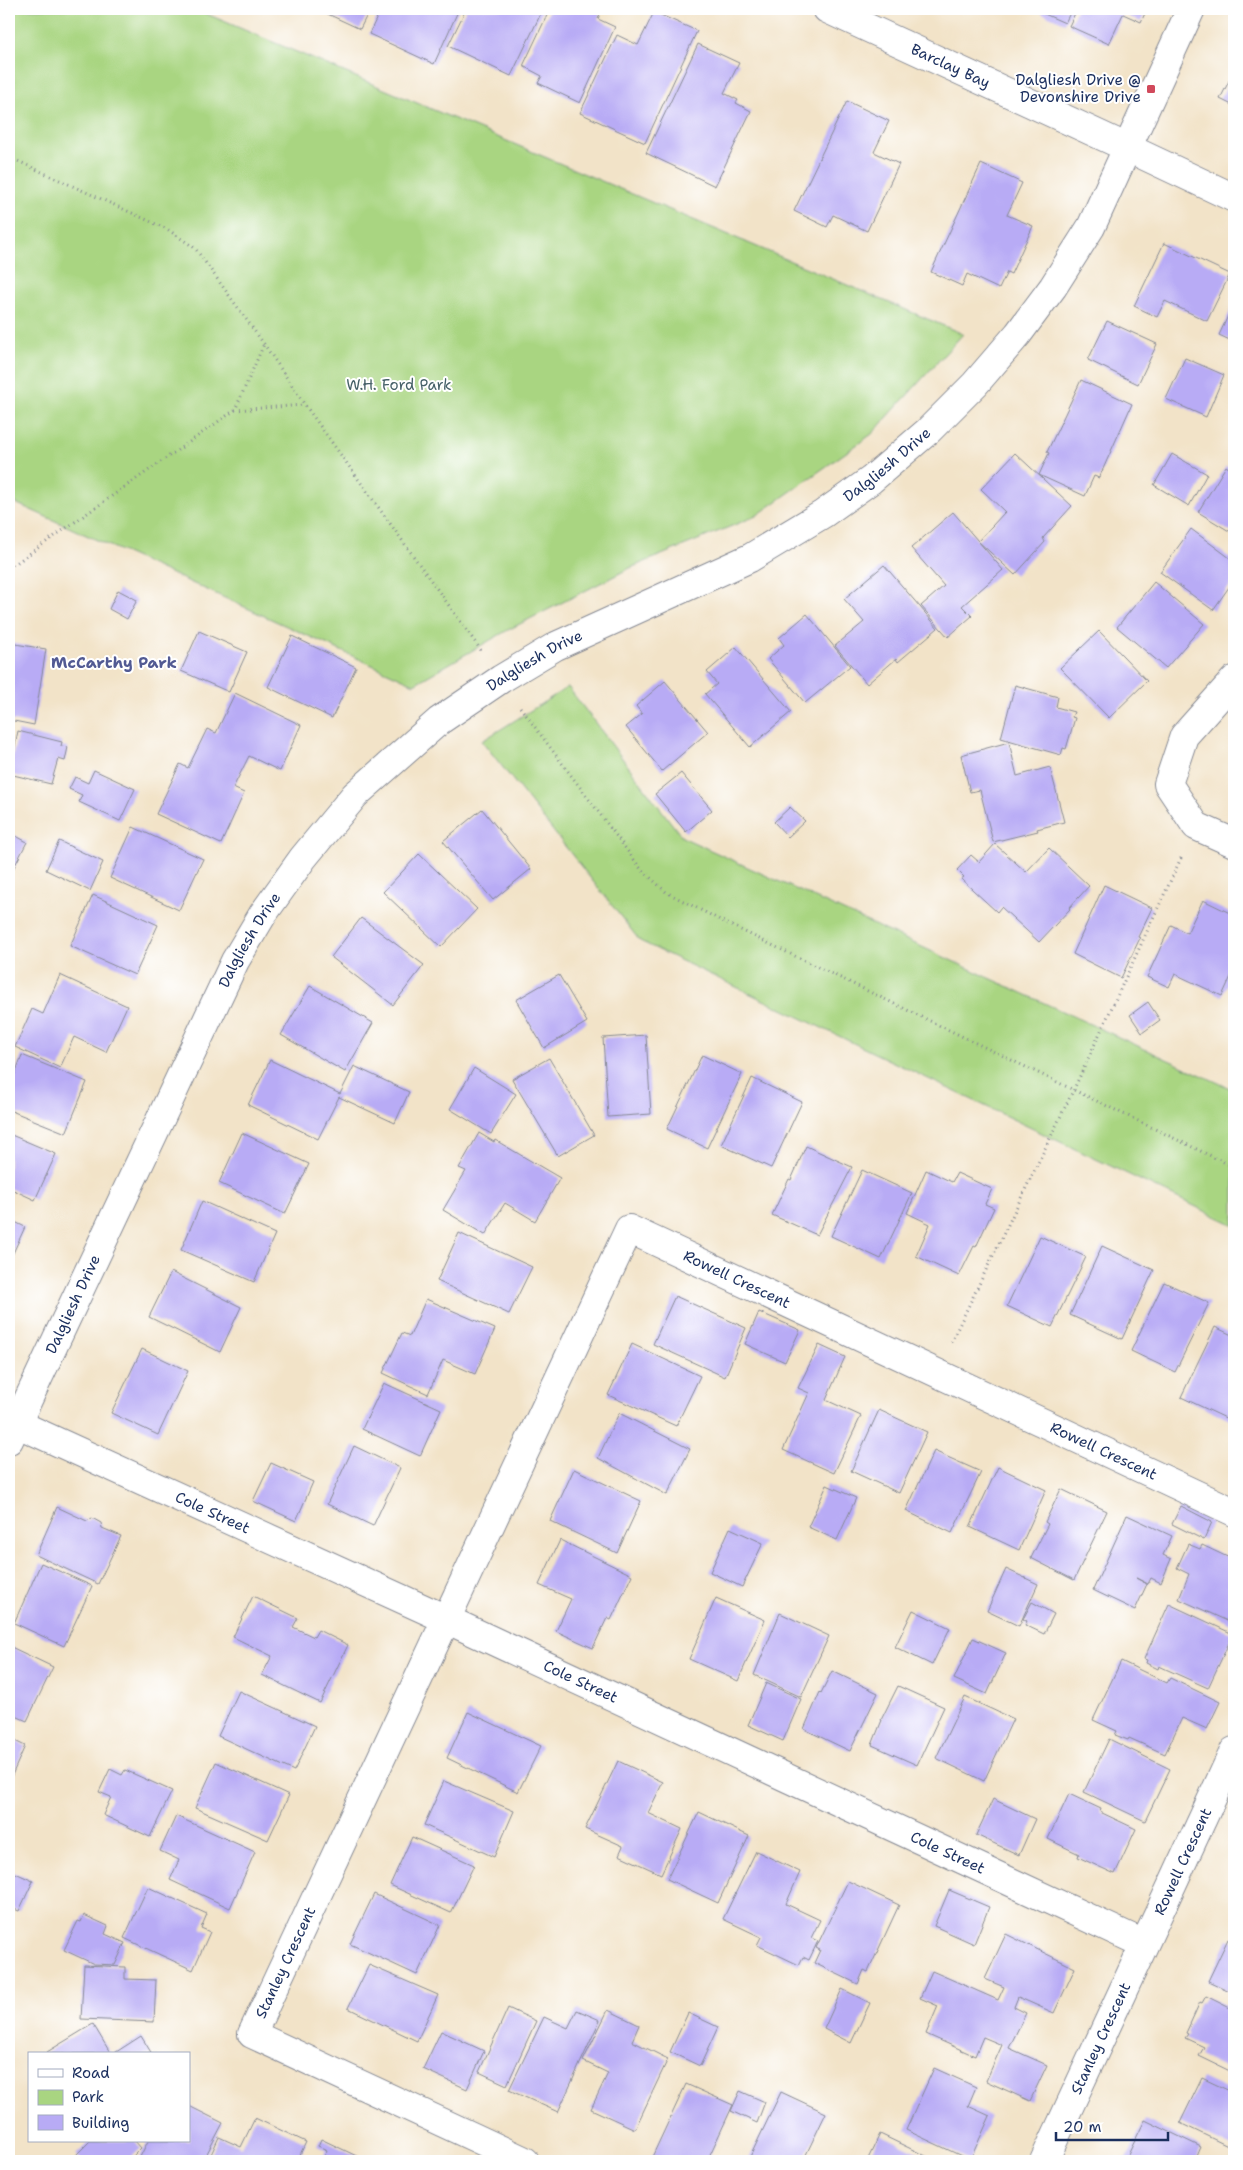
<svg xmlns="http://www.w3.org/2000/svg" width="1243" height="2170" font-family="'Shantell Sans',sans-serif">
  <style>
    .green { fill: #a9d581; stroke: #628270 }
    .building { fill: #b8abf5 }
    .lines { fill: none; stroke-linecap: round; stroke-linejoin: round }
    .street-casing { stroke: #868993; stroke-width: 30 }
    .secondary-casing { stroke: #868993; stroke-width: 30 }
    .path { stroke: #868993; stroke-width: 3; stroke-dasharray: 1 4; stroke-linecap: butt }
    .street { stroke: #fff; stroke-width: 28 }
    .secondary { stroke: #fff; stroke-width: 28 }
    .poi-dot { fill: #d1495b; stroke: #fff; stroke-width: 2 }
    .labels { text-anchor: middle; dominant-baseline: central; stroke-width: 4; stroke-linejoin: round; paint-order: stroke }
    .street-label { font-size: 15px; fill: #1b2f5e; stroke: #fff }
    .poi-label { font-size: 15px; fill: #1b2f5e; stroke: #fff; text-anchor: end }
    .park-label { font-size: 15px; fill: #466168; stroke: #fff }
    .neighbourhood-label { font-size: 16px; font-weight: bold; fill: #525a93; stroke: #fff }
  </style>
  <rect width="100%" height="100%" fill="#fff"/>
  <filter id="ink" filterUnits="userSpaceOnUse"><feTurbulence type="fractalNoise" baseFrequency=".02" numOctaves="2"/><feDisplacementMap in="SourceGraphic" scale="10" xChannelSelector="R" yChannelSelector="G"/><feConvolveMatrix kernelMatrix="1 2 1 2 8 2 1 2 1" color-interpolation-filters="sRGB"/></filter>
  <filter id="wash" filterUnits="userSpaceOnUse"><feTurbulence type="fractalNoise" baseFrequency=".0096" numOctaves="4" result="noise"/><feDisplacementMap in="SourceGraphic" scale="20" xChannelSelector="R" yChannelSelector="G"/><feGaussianBlur stdDeviation="1.12" result="paint"/><feColorMatrix in="noise" values="0 0 0 0 0 0 0 0 0 0 0 0 0 0 0 0 0 1.4 0 .05"/><feComposite in="paint" operator="in"/></filter>
  <g filter="url(#wash)">
    <rect width="100%" height="100%" fill="#f2e3c8"/>
    <!-- green -->
    <path class="green" d="M9 9H195L963 334 872 434 756 516 630 568 508 630 414 684 9 500Z
      M568 687 682 837 1234 1090V1225L640 941 482 741Z"/>
    <g id="blocks">
      <!-- building -->
      <path class="building" d="M317 9H370L360 29Z
        M381 9H459L434 64 369 34Z
        M466 9H543L511 76 448 46Z
        M550 9H602L598 19 615 27 580 103 538 83 542 76 523 66Z
        M1033 9H1072L1065 23Z
        M1077 9H1147L1141 22 1123 14 1109 44 1069 26Z
        M654 12 697 31 645 143 580 113 617 35 638 45Z
        M698 44 739 63 724 93 738 100 736 103 751 111 715 186 646 153Z
        M1234 71V106L1220 99Z
        M847 101 889 121 874 152 899 164 867 231 833 215 827 227 794 211Z
        M981 164 1022 183 1007 215 1033 226 1011 274 1007 272 999 289 967 274 962 286 931 272Z
        M1164 243 1230 274 1207 321 1165 301 1157 317 1134 306Z
        M1234 303V342L1219 335Z
        M1107 321 1157 344 1138 384 1088 360Z
        M1185 358 1224 375 1206 417 1166 399Z
        M1081 380 1132 404 1099 478 1094 476 1085 496 1039 475 1049 453 1047 452Z
        M1015 453 1072 506 1043 538 1045 542 1015 575 978 541 1005 512 981 489Z
        M1172 454 1207 474 1189 506 1154 485Z
        M1226 466 1234 472V534L1198 512Z
        M953 512 1003 570 962 606 972 616 948 637 921 606 944 586 911 548Z
        M1191 529 1234 561V580L1213 610 1160 572Z
        M884 565 938 628 898 662 896 659 867 684 835 646 864 622 844 599Z
        M1154 582 1204 624 1166 668 1117 627Z
        M118 590 137 600 127 619 109 609Z
        M807 614 850 666 805 703 768 659 784 645 779 638Z
        M199 631 247 652 229 692 181 671Z
        M1099 631 1147 681 1109 718 1060 668Z
        M292 636 356 667 332 718 268 687Z
        M9 643 46 649 34 725 9 720Z
        M736 647 791 712 750 747 705 694 717 684 707 672Z
        M665 681 708 732 662 771 626 727 642 714 636 706Z
        M1015 685 1058 697 1056 707 1074 712 1072 717 1075 718 1066 749 1063 748 1061 755 1001 738Z
        M235 693 301 725 280 771 249 756 233 788 244 793 221 844 156 814 180 764 188 768 207 729 216 733Z
        M18 731 62 742 61 746 68 747 65 761 58 759 51 784 9 774Z
        M1009 742 1017 776 1050 767 1064 822 1037 829 1038 831 993 842 980 790 970 792 961 755Z
        M94 770 135 789 120 821 79 802 82 795 69 789 75 777 88 783Z
        M681 773 712 810 686 832 655 794Z
        M790 807 805 821 788 837 774 822Z
        M482 809 531 869 493 900 443 841Z
        M133 827 203 859 179 910 110 878Z
        M9 832 27 842 10 875 9 874Z
        M59 841 103 862 90 891 46 870Z
        M995 844 1026 872 1049 848 1089 886 1069 908 1070 909 1039 942 1001 907 997 912 961 879 964 877 957 870 971 855 979 862Z
        M419 854 477 909 441 947 383 892Z
        M1104 885 1152 908 1138 937 1140 938 1121 978 1073 954Z
        M93 895 158 925 135 975 70 946Z
        M1203 900 1234 915V970L1222 996 1175 974 1169 987 1147 977 1171 925 1187 933Z
        M361 918 424 965 393 1005 331 957Z
        M60 975 127 1006 106 1052 74 1037 60 1068 15 1047 32 1009 43 1014Z
        M559 975 587 1022 544 1048 516 1000Z
        M310 986 373 1023 345 1072 281 1035Z
        M1148 1002 1160 1020 1142 1033 1130 1015Z
        M646 1035 651 1114 608 1117 603 1038Z
        M22 1055 87 1082 66 1133 9 1110V1071L15 1074Z
        M702 1055 742 1074 707 1148 667 1129Z
        M549 1058 594 1135 558 1156 512 1079Z
        M270 1060 340 1094 354 1066 409 1092 395 1123 339 1097 318 1139 248 1105Z
        M474 1068 516 1094 491 1134 450 1109Z
        M752 1078 802 1102 771 1168 721 1145Z
        M242 1133 309 1164 285 1214 219 1183Z
        M479 1133 494 1142 495 1140 560 1178 535 1221 505 1203 485 1235 443 1210 466 1171 459 1168Z
        M9 1134 56 1154 35 1200 9 1188Z
        M806 1146 852 1167 817 1235 772 1215 789 1179 791 1180Z
        M862 1170 912 1193 881 1259 831 1236Z
        M926 1170 952 1182 957 1173 992 1189 985 1204 994 1208 976 1247 974 1246 959 1276 916 1256 930 1224 907 1213Z
        M202 1201 275 1234 254 1282 181 1250Z
        M9 1219 25 1227 9 1262Z
        M459 1233 532 1267 509 1314 437 1281Z
        M1040 1236 1086 1257 1052 1327 1007 1306Z
        M1102 1246 1154 1270 1122 1339 1070 1315Z
        M171 1272 241 1307 220 1352 149 1317Z
        M1164 1282 1209 1303 1175 1372 1131 1351Z
        M675 1296 746 1328 725 1377 653 1344Z
        M426 1299 495 1329 475 1374 443 1360 428 1394 383 1373 402 1333 410 1336Z
        M759 1312 800 1330 785 1362 745 1344Z
        M1215 1327 1234 1336V1417L1232 1421 1181 1397Z
        M632 1344 700 1376 676 1426 608 1395Z
        M819 1345 845 1357 826 1400 861 1416 834 1473 783 1450 809 1393 798 1388Z
        M142 1349 188 1371 158 1435 111 1413Z
        M384 1383 441 1409 420 1456 362 1429Z
        M879 1410 927 1432 899 1493 851 1471Z
        M619 1413 690 1449 667 1495 598 1458Z
        M354 1446 400 1468 373 1526 327 1504Z
        M934 1451 981 1472 952 1533 906 1511Z
        M271 1463 313 1482 296 1521 253 1501Z
        M998 1467 1046 1490 1019 1550 970 1527Z
        M574 1469 641 1501 617 1553 550 1521Z
        M827 1485 856 1498 837 1540 808 1527Z
        M1061 1489 1107 1511 1074 1580 1031 1558 1048 1524 1045 1522Z
        M1181 1506 1212 1522 1204 1540 1172 1524Z
        M57 1507 87 1521 92 1518 101 1523 102 1528 121 1536 98 1584 36 1555Z
        M1127 1515 1172 1536 1163 1555 1171 1559 1161 1583 1151 1578 1148 1584 1136 1578 1147 1584 1135 1610 1093 1590Z
        M730 1528 763 1543 742 1587 710 1572Z
        M560 1540 632 1575 611 1620 607 1618 593 1648 556 1631 571 1599 539 1585Z
        M1188 1544 1200 1549 1202 1545 1234 1560V1624L1179 1599 1189 1574 1177 1568Z
        M41 1563 92 1586 64 1646 14 1623Z
        M1006 1569 1038 1584 1019 1626 987 1611Z
        M253 1596 298 1618 293 1627 314 1637 318 1630 348 1645 320 1703 262 1675 272 1656 233 1637Z
        M716 1598 765 1620 738 1681 689 1659Z
        M1032 1602 1054 1614 1044 1634 1025 1625 1027 1621 1023 1619Z
        M1169 1604 1233 1634 1208 1688 1159 1666 1158 1669 1146 1663 1147 1660 1144 1659Z
        M913 1610 950 1628 932 1665 895 1647Z
        M780 1613 829 1636 801 1697 754 1675Z
        M973 1638 1006 1653 987 1694 954 1679Z
        M9 1646 53 1667 27 1721 9 1713Z
        M1121 1661 1167 1683 1170 1678 1220 1702 1207 1729 1182 1718 1165 1754 1129 1738 1128 1740 1115 1735 1117 1731 1093 1720Z
        M832 1671 878 1693 850 1751 804 1729 820 1692 821 1693Z
        M766 1683 801 1699 783 1741 748 1725Z
        M898 1686 944 1707 917 1765 872 1745 882 1720H881Z
        M239 1691 315 1726 294 1771 218 1736Z
        M965 1697 1013 1719 984 1781 936 1758Z
        M468 1712 541 1746 518 1792 447 1758Z
        M9 1738 25 1746 9 1782Z
        M1109 1739 1170 1769 1145 1821 1084 1792Z
        M618 1761 663 1782 648 1813 682 1829 661 1874 619 1855 623 1846 585 1829Z
        M216 1762 289 1795 268 1840 195 1808Z
        M110 1769 122 1775 125 1770 172 1791 150 1837 103 1815 111 1797 99 1792Z
        M444 1781 514 1811 494 1857 424 1825Z
        M1069 1794 1101 1809 1100 1812 1136 1829 1115 1874 1078 1857 1079 1854 1048 1839Z
        M993 1799 1035 1819 1019 1855 976 1835Z
        M699 1812 749 1836 718 1903 667 1879Z
        M176 1816 255 1852 230 1908 170 1880 179 1860 160 1851Z
        M412 1837 474 1865 451 1913 390 1885Z
        M756 1851 800 1872 786 1904 820 1920 811 1938 818 1941 809 1960 803 1957 799 1965 757 1945 761 1937 723 1919Z
        M9 1870 33 1881 19 1911 9 1907Z
        M848 1881 899 1905 868 1972 864 1970 858 1984 814 1963 820 1950 816 1948Z
        M148 1887 207 1914 201 1928 210 1932 193 1970 124 1938Z
        M949 1890 989 1907 974 1944 934 1926Z
        M374 1894 440 1925 417 1975 350 1944Z
        M84 1915 108 1926 105 1934 125 1943 115 1965 94 1964 64 1950 78 1921 81 1922Z
        M1006 1934 1075 1968 1054 2013 1018 1997 1014 2007 1026 2013 1009 2048 1047 2065 1030 2101 986 2081 1002 2045 983 2037 975 2056 926 2034 938 2006 920 1998 932 1971 998 2000 1004 1987 985 1979Z
        M1228 1939 1234 1941V1993L1208 1981Z
        M84 1965 125 1967V1979L156 1980 154 2022 81 2019Z
        M369 1965 438 1995 417 2041 348 2008Z
        M842 1989 870 2003 851 2043 824 2029Z
        M1206 1996 1234 2010V2073L1199 2056 1204 2047 1185 2038 1188 2034 1186 2033 1200 2002 1202 2003Z
        M508 2008 536 2021 507 2085 479 2072Z
        M577 2010 600 2020 558 2112 509 2090 544 2017 568 2028Z
        M608 2010 639 2025 632 2041 668 2059 635 2129 591 2109 608 2073 583 2061Z
        M688 2013 718 2027 700 2066 670 2052Z
        M93 2024 111 2054H47V2052Z
        M441 2031 484 2051 467 2089 423 2069Z
        M141 2036 152 2054H113Z
        M934 2068 976 2087 968 2106 990 2116 970 2160 906 2130Z
        M1202 2078 1234 2093V2149L1180 2123Z
        M686 2084 733 2105 707 2161H662L652 2157Z
        M740 2091 765 2102 757 2123 731 2111Z
        M781 2092 826 2113 803 2161H748Z
        M189 2106 223 2123 203 2161H148L140 2157 148 2141H189Z
        M255 2118 306 2142 297 2161H208L219 2137 241 2147Z
        M1145 2120 1201 2147 1195 2161H1125Z
        M880 2134 928 2157 926 2161H867Z
        M321 2139 367 2161H322L327 2150 318 2146Z
        M90 2141H135L141 2148 128 2161H81L76 2155Z"/>
    </g>
  </g>
  <g filter="url(#ink)">
    <use href="#blocks" fill-opacity="0" stroke="#868993" stroke-width="1"/>
    <g class="lines">
      <!-- street casing -->
      <g class="street-casing">
        <g id="street">
          <path id="s1" d="M827 9 1128 148"/>
          <path d="M1234 680 1184 736 1168 784 1196 826 1234 843"/>
          <path id="s2" d="M16 1423 446 1619 1144 1944"/>
          <path id="s3" d="M525 2161 252 2034 629 1229 1234 1512"/>
          <path id="s4" d="M1044 2161 1234 1751"/>
        </g>
      </g>
      <!-- secondary casing -->
      <g class="secondary-casing">
        <g id="secondary">
          <path d="M1128 148 1234 198"/>
          <path id="s5" d="M9 1440 235 961 263 914 303 858 355 795 439 721 501 679 556 646 750 558 823 514 871 480 928 431 975 384 1018 334 1053 287 1091 227 1191 9"/>
        </g>
      </g>
      <!-- path -->
      <path class="path" d="M9 157 167 229 195 248 264 344 305 405 483 653
        M235 410 304 405
        M9 568 235 410 264 344
        M520 707 641 869 666 892 722 921 1234 1167
        M951 1342 1074 1089 1182 856"/>
      <!-- street -->
      <use href="#street" class="street"/>
      <!-- secondary -->
      <use href="#secondary" class="secondary"/>
    </g>
  </g>
  <!-- markers -->
  <rect class="poi-dot" x="1146" y="84" width="10" height="10" rx="2.5"/>
  <g class="labels">
    <!-- street labels -->
    <g class="street-label">
      <text stroke="none"><textPath href="#s1" startOffset="136">Barclay Bay</textPath></text>
      <text stroke="none"><textPath href="#s5" startOffset="1365">Dalgliesh Drive</textPath></text>
      <text stroke="none"><textPath href="#s5" startOffset="960">Dalgliesh Drive</textPath></text>
      <text stroke="none"><textPath href="#s5" startOffset="555">Dalgliesh Drive</textPath></text>
      <text stroke="none"><textPath href="#s3" startOffset="1309">Rowell Crescent</textPath></text>
      <text stroke="none"><textPath href="#s5" startOffset="150">Dalgliesh Drive</textPath></text>
      <text stroke="none"><textPath href="#s3" startOffset="1714">Rowell Crescent</textPath></text>
      <text stroke="none"><textPath href="#s2" startOffset="216">Cole Street</textPath></text>
      <text stroke="none"><textPath href="#s2" startOffset="621">Cole Street</textPath></text>
      <text stroke="none"><textPath href="#s2" startOffset="1026">Cole Street</textPath></text>
      <text stroke="none"><textPath href="#s4" startOffset="330">Rowell Crescent</textPath></text>
      <text stroke="none"><textPath href="#s3" startOffset="380">Stanley Crescent</textPath></text>
      <text stroke="none"><textPath href="#s4" startOffset="135">Stanley Crescent</textPath></text>
    </g>
    <!-- poi labels -->
    <g class="poi-label">
      <text x="1141" y="80">Dalgliesh Drive @<tspan x="1141" dy="17">Devonshire Drive</tspan></text>
    </g>
    <!-- park labels -->
    <g class="park-label">
      <text x="399" y="385">W.H. Ford Park</text>
    </g>
    <!-- neighbourhood labels -->
    <g class="neighbourhood-label">
      <text x="114" y="662">McCarthy Park</text>
    </g>
  </g>
  <!-- margin -->
  <rect width="1243" height="2170" fill="none" stroke="#fff" stroke-width="30"/>
  <!-- legend -->
  <rect x="28" y="2052" width="162" height="90" fill="#ffffff" stroke="#a4acbf"/>
  <rect x="38" y="2069" width="25" height="8" fill="#ffffff" stroke="#a4acbf"/>
  <text x="72" y="2078" font-size="15" fill="#1b2f5e">Road</text>
  <rect x="38" y="2090" width="25" height="15" fill="#a9d581" stroke="#a4acbf"/>
  <text x="72" y="2102" font-size="15" fill="#1b2f5e">Park</text>
  <rect x="38" y="2115" width="25" height="15" fill="#b8abf5" stroke="#a4acbf"/>
  <text x="72" y="2128" font-size="15" fill="#1b2f5e">Building</text>
  <!-- scale -->
  <path d="M1056 2132v8h112v-8" fill="none" stroke="#1b2f5e" stroke-width="2.5"/>
  <text x="1063" y="2132" font-size="15" fill="#1b2f5e" stroke="#ffffff" stroke-width="4" paint-order="stroke">20 m</text>
</svg>
